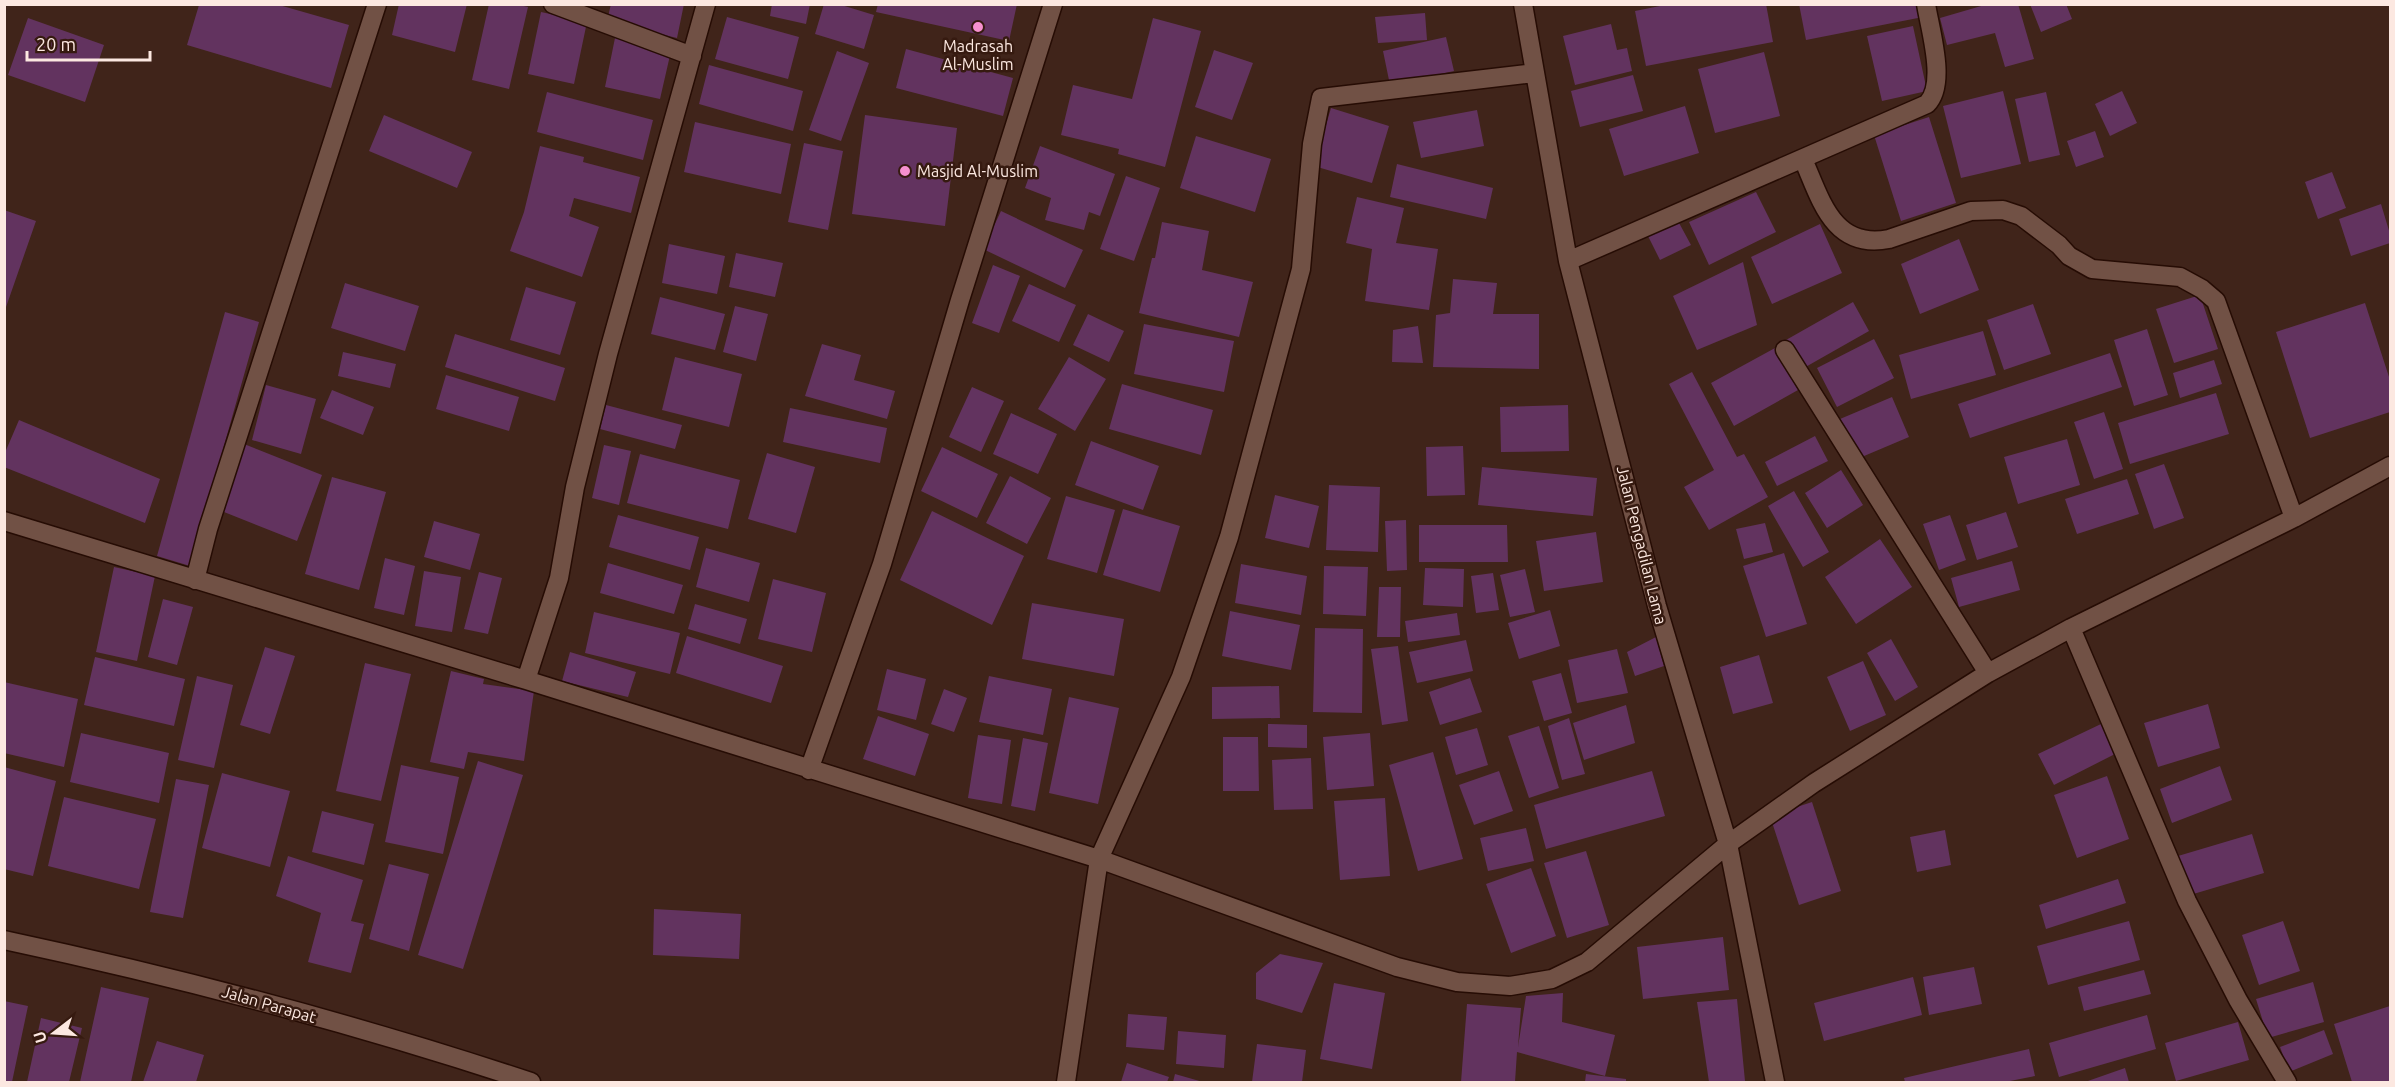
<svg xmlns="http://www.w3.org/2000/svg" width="2395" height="1087" font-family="Ubuntu,sans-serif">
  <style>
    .building { fill: #62335f }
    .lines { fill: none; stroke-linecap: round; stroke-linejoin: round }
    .street-casing { stroke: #260c04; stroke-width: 21 }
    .secondary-casing { stroke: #260c04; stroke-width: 21 }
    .street { stroke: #715145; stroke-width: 18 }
    .secondary { stroke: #715145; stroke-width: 18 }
    .poi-dot { fill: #f690cf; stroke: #361a10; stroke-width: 2 }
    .labels { text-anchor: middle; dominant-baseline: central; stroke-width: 5; stroke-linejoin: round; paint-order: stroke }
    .poi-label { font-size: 16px; fill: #fce8e1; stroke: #361a10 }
    .street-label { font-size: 16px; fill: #fce8e1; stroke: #361a10 }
  </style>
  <rect width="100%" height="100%" fill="#40241a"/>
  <!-- building -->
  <path class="building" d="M399 4H467L455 52 392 35Z
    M489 4H515L528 7 509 89 472 80Z
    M611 4H684L677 38 607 21Z
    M772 4H810L806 24 770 16Z
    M824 4H838L874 15 864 49 815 34Z
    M878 4H1017L1009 41 876 12Z
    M1670 4H1766L1773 42 1646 66 1635 11Z
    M1799 4H1920L1923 17 1806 40Z
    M2018 4 2034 59 2005 67 1995 33 1947 45 1940 18 1988 4Z
    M2030 4H2066L2072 19 2041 32Z
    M199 5H279L349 25 331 88 187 45Z
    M541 12 587 22 574 84 528 74Z
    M1425 13 1427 40 1378 43 1375 17Z
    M727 17 799 37 788 79 715 59Z
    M28 18 104 45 85 102 8 75Z
    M1153 18 1201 31 1165 167 1118 154 1119 149 1061 135 1073 85 1132 99Z
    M1611 24 1617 50 1627 48 1632 71 1575 85 1563 36Z
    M1913 26 1927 91 1882 101 1867 36Z
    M1446 37 1454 71 1390 85 1383 51Z
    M615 38 671 51 660 99 605 87Z
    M906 49 1013 78 1003 116 896 88Z
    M1214 50 1253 63 1232 120 1195 107Z
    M837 51 869 63 841 141 809 130Z
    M1764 52 1780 116 1715 133 1698 69Z
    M709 65 803 91 793 131 699 104Z
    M1633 75 1643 111 1580 127 1571 91Z
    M2003 91 2021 164 1961 178 1943 106Z
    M2122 91 2137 123 2110 136 2095 104Z
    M547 92 653 120 643 160 537 132Z
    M2046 92 2060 155 2029 162 2015 99Z
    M1685 106 1699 153 1624 176 1609 129Z
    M1331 108 1389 126 1372 183 1314 166Z
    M1477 110 1484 146 1421 158 1413 122Z
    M384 115 472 152 457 188 369 151Z
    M865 115 957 128 945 226 852 214Z
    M1929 117 1956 203 1901 221 1874 135Z
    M695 122 791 144 781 194 684 172Z
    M2095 131 2104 157 2076 167 2067 141Z
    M1196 136 1271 159 1255 212 1180 188Z
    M804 143 843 151 828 230 788 222Z
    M540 146 584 157 583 162 640 177 631 213 574 198 569 216 599 227 582 277 510 251 524 212Z
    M1040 146 1115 174 1100 216 1089 212 1084 230 1045 220 1051 198 1025 188Z
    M1397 164 1493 188 1486 219 1390 197Z
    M2332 172 2346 208 2318 219 2305 182Z
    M1126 176 1160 188 1134 261 1100 249Z
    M1756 192 1776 232 1709 265 1689 222Z
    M1357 197 1404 208 1396 243 1438 249 1429 310 1365 301 1372 249 1346 243Z
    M2381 204 2390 234V243L2351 256 2339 219Z
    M4 210 36 221 5 310H4Z
    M1001 211 1083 250 1065 288 983 249Z
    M1678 221 1691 245 1660 260 1648 236Z
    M1162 222 1209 231 1202 270 1253 282 1239 337 1139 313 1152 258H1155Z
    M1820 224 1842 273 1772 304 1751 257Z
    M1959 239 1979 290 1920 314 1901 264Z
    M669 244 725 256 717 294 662 283Z
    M736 253 783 263 775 297 729 287Z
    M1743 262 1757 325 1697 350 1673 296Z
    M993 265 1020 276 999 333 972 323Z
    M1453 279 1497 283 1493 314H1539V369L1433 367 1436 315 1450 313Z
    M345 283 419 306 405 351 331 328Z
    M1029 284 1076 305 1059 342 1012 321Z
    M526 287 576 302 560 355 510 340Z
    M2200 295 2218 349 2174 363 2156 309Z
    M660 297 725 314 715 350 651 334Z
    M1853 302 1869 331 1802 369 1786 340Z
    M2365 303 2390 380V412L2310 438 2276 332Z
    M2033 304 2051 354 2004 370 1987 320Z
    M735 306 768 314 756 361 723 352Z
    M225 312 259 322 190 566 157 556Z
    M1088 314 1124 331 1109 362 1073 345Z
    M1144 324 1234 341 1224 392 1134 374Z
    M1418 326 1423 363 1392 362 1393 330Z
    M2147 329 2168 395 2134 406 2114 340Z
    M1983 331 1996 375 1911 399 1899 355Z
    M455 334 565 368 555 401 445 367Z
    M1874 339 1894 378 1837 407 1817 368Z
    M822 344 861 355 854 380 895 391 887 419 805 396Z
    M1775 348 1798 390 1734 426 1711 383Z
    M343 352 396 364 390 388 338 376Z
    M2110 353 2122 387 1970 438 1958 404Z
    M675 357 742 374 729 427 662 410Z
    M1069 357 1106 379 1075 431 1038 409Z
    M2214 360 2222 384 2180 398 2173 373Z
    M1692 372 1737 457 1744 454 1768 497 1709 530 1684 487 1714 470 1669 384Z
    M446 375 519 397 509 431 436 409Z
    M1122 384 1213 410 1201 455 1109 429Z
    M266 385 316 399 301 454 252 440Z
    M972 387 1004 401 981 452 949 437Z
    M332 390 374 407 363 435 320 418Z
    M2216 393 2229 434 2130 464 2118 423Z
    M1892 397 1909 437 1857 459 1840 419Z
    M606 405 682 425 675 449 600 429Z
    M1568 405 1569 451 1501 452 1500 407Z
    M790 408 887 428 880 463 783 442Z
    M2104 412 2123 469 2094 479 2074 422Z
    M1011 413 1057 434 1038 474 993 454Z
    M19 420 160 479 145 523 4 467V455Z
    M1815 436 1828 461 1777 486 1765 462Z
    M2067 439 2080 485 2018 504 2004 457Z
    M1091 441 1159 466 1143 510 1075 485Z
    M244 444 322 475 297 541 219 510Z
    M604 445 631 451 619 505 592 498Z
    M1463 446 1465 495 1427 496 1426 447Z
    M942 447 998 474 977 518 921 491Z
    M767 453 815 467 796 533 748 519Z
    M640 454 740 480 728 529 627 503Z
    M2164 464 2184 518 2154 529 2135 474Z
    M1482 467 1597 478 1593 516 1478 505Z
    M1841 470 1863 505 1827 528 1805 493Z
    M1010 476 1051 498 1027 544 986 523Z
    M332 477 386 492 359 590 305 574Z
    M2127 479 2139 514 2077 534 2065 499Z
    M1329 485 1380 487 1378 552 1326 550Z
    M1794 491 1829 552 1803 567 1768 506Z
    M1275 495 1319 506 1309 548 1265 538Z
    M1066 496 1115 510 1097 573 1047 559Z
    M1123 509 1180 526 1160 592 1103 575Z
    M932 511 1024 556 992 625 900 580Z
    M2006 512 2018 547 1977 560 1966 525Z
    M618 515 699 537 690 570 609 547Z
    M1950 515 1966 560 1939 570 1923 524Z
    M1406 520 1407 570 1387 571 1385 521Z
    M434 521 480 534 470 570 424 557Z
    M1765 523 1773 552 1744 559 1736 529Z
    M1419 525H1507L1508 562H1419Z
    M1596 532 1603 582 1544 591 1536 541Z
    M1880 539 1912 587 1856 624 1825 577Z
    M706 548 760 563 749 602 696 587Z
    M1784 553 1807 624 1766 637 1743 566Z
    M385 558 415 566 404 615 374 608Z
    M2012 561 2020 590 1959 607 1951 578Z
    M608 563 683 585 674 614 600 593Z
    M1241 564 1307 576 1301 615 1235 603Z
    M1324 566 1368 567 1366 616 1323 614Z
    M114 567 155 576 137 661 96 652Z
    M1425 568 1464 569 1463 607 1423 605Z
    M1525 569 1535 612 1510 617 1500 575Z
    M424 571 461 577 452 632 415 626Z
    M479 572 502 578 488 634 464 629Z
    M1493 573 1499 610 1476 613 1471 576Z
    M773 579 826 593 812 652 758 639Z
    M1379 587H1401L1400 637H1377Z
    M163 599 193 607 177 665 148 657Z
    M1032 603 1124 619 1114 676 1022 659Z
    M695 604 747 619 740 644 688 629Z
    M1550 610 1560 646 1519 659 1508 623Z
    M1230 611 1300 625 1291 670 1222 656Z
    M594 612 680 633 670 674 585 653Z
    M1457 613 1460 635 1408 642 1405 621Z
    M1315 628 1363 629 1362 713 1313 712Z
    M687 636 783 666 771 703 676 673Z
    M1656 637 1664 666 1635 676 1627 652Z
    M1891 639 1918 687 1895 701 1867 653Z
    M1466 640 1473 671 1417 683 1409 652Z
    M1398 646 1408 721 1382 725 1371 649Z
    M265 647 295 656 270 734 240 725Z
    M1617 649 1628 693 1577 703 1568 660Z
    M570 652 636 672 628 697 562 681Z
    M1759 655 1773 703 1733 714 1720 667Z
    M95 657 185 679 174 726 84 705Z
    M1863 661 1886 715 1850 731 1827 677Z
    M365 663 411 674 381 801 336 791Z
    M887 669 926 679 916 720 877 710Z
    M451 671 484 679 483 684 534 691 524 761 468 752 464 769 430 762Z
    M1561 673 1572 713 1544 721 1532 681Z
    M197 676 233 685 214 768 178 760Z
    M989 676 1052 689 1043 735 979 722Z
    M1470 678 1482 712 1440 725 1429 692Z
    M4 682 78 699 64 767 4 753Z
    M1279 686 1280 718 1212 719V687Z
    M944 689 967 698 954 732 931 724Z
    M1069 697 1119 708 1098 804 1049 793Z
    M2208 704 2220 748 2158 767 2144 723Z
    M1626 705 1635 743 1584 760 1573 723Z
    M878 716 929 734 915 776 863 759Z
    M1569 718 1585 774 1562 780 1548 726Z
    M1268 724 1307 725V748L1268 747Z
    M2101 724 2115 754 2054 785 2038 754Z
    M1539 726 1559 788 1529 798 1508 736Z
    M1477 728 1488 765 1456 775 1445 737Z
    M81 733 169 753 159 803 70 782Z
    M1370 733 1374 786 1327 790 1323 737Z
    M978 735 1011 740 1002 804 968 798Z
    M1223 737H1258L1259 791H1223Z
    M1023 738 1048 743 1035 811 1011 806Z
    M1433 752 1463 859 1418 871 1389 765Z
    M1311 758 1313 809 1274 810 1272 760Z
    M478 761 523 775 463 969 418 955Z
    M401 765 459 777 443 854 385 842Z
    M2220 766 2232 800 2172 823 2160 789Z
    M4 767 56 781 33 876 4 869Z
    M1499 771 1513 811 1474 825 1459 785Z
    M1652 771 1665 816 1546 849 1534 805Z
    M222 773 290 791 270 867 202 848Z
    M2107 776 2129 839 2077 858 2054 795Z
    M176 779 209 785 183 918 150 912Z
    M64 797 156 819 139 889 48 866Z
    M1385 798 1390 876 1340 880 1334 801Z
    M1812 802 1841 891 1799 905 1770 816Z
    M322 811 374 824 364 865 312 852Z
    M1526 828 1534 861 1488 871 1480 838Z
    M1945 830 1951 865 1917 872 1910 837Z
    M2252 834 2264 873 2190 895 2178 856Z
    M1586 851 1609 925 1567 938 1544 863Z
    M288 856 363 880 351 921 364 924 351 973 308 962 321 913 276 896Z
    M389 864 429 874 409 951 369 939Z
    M1531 868 1556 936 1511 953 1486 884Z
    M2118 879 2126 903 2046 929 2039 905Z
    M654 909 741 914 739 959 653 955Z
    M2129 921 2140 960 2048 985 2037 946Z
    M2283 921 2300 971 2259 985 2242 935Z
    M1723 937 1729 990 1643 999 1637 947Z
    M1280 954 1323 963 1302 1013 1256 999V973Z
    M1974 967 1982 1004 1929 1015 1923 977Z
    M2144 970 2151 994 2084 1011 2078 987Z
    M1913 977 1922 1015 1824 1041 1814 1003Z
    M2313 982 2324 1022 2268 1038 2256 999Z
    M1334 983 1385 993 1372 1069 1320 1059Z
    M101 987 149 998 131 1082H80Z
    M1563 993 1562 1022 1615 1035 1605 1076 1517 1052 1515 1082H1461L1467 1004 1521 1008 1518 1047 1526 996Z
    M1737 999 1745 1081 1709 1082 1697 1002Z
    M4 1001 28 1006 12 1082H4Z
    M2390 1006V1082H2352L2334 1024Z
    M1128 1014 1167 1017 1164 1050 1126 1047Z
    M2147 1015 2156 1049 2059 1077 2049 1043Z
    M41 1018 82 1028 69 1082H27Z
    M2238 1022 2249 1060 2176 1081 2165 1043Z
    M2324 1030 2333 1054 2289 1072 2280 1047Z
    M1178 1031 1226 1035 1224 1068 1176 1064Z
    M157 1041 204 1055 196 1082H143Z
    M1257 1044 1306 1050 1302 1082H1252Z
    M2029 1049 2035 1076 2005 1082H1905L1904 1078Z
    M1127 1063 1169 1077 1167 1082H1121Z
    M2125 1068 2129 1082H2085Z
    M1175 1074 1203 1082H1173Z
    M1586 1074 1626 1079V1082H1585Z"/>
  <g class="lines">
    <!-- street casing -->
    <g class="street-casing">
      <path id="street" d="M553 4 692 56
        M1523 4 1568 261 1657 606 1728 844 1775 1082
        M1803 159C1821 200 1833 250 1889 239L1971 211 2003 210 2021 216 2059 245 2069 256 2092 269 2180 277 2202 289 2216 301 2294 518
        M1568 261 1927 104C1947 84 1930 30 1926 4
        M1785 350 1988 673
        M4 521 526 680 1099 859 1397 967 1457 982 1510 986 1552 979 1587 962 1728 844 1814 783 1988 673 2071 628 2294 518 2390 466
        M195 580 208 529 377 4
        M2071 628 2187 901 2238 1000 2287 1082
        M526 680 559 578 575 487 608 354 706 4
        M809 770 882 564 960 300 1053 4
        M1066 1082 1099 859 1181 677 1229 537 1301 269 1312 144 1321 98 1535 73"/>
    </g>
    <!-- secondary casing -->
    <g class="secondary-casing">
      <path id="secondary" d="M4 940C182 978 359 1025 531 1082"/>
    </g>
    <!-- street -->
    <use href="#street" class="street"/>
    <!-- secondary -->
    <use href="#secondary" class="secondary"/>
  </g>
  <!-- markers -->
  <g class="poi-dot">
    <circle cx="978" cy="27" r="6"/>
    <circle cx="905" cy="171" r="6"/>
  </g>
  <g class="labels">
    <!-- poi labels -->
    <g class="poi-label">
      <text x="978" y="46">Madrasah<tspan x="978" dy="18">Al-Muslim</tspan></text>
      <text x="917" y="171" text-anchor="start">Masjid Al-Muslim</text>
    </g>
    <!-- street labels -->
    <g class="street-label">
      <text transform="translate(1642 545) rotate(76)">Jalan Pengadilan Lama</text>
      <text transform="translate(269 1004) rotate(16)">Jalan Parapat</text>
    </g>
  </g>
  <!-- border -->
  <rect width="2395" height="1087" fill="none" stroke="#fce8e1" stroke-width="12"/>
  <!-- north arrow -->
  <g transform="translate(54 1033) rotate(253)" stroke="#361a10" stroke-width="4.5" paint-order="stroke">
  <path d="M0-4.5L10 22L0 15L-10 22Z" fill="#fce8e1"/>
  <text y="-9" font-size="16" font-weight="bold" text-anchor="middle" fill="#fce8e1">U</text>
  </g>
  <!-- scale -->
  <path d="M27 51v9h123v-9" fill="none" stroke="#fce8e1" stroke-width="3"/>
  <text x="36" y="51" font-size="18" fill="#fce8e1" stroke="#361a10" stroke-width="4.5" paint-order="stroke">20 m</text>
</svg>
